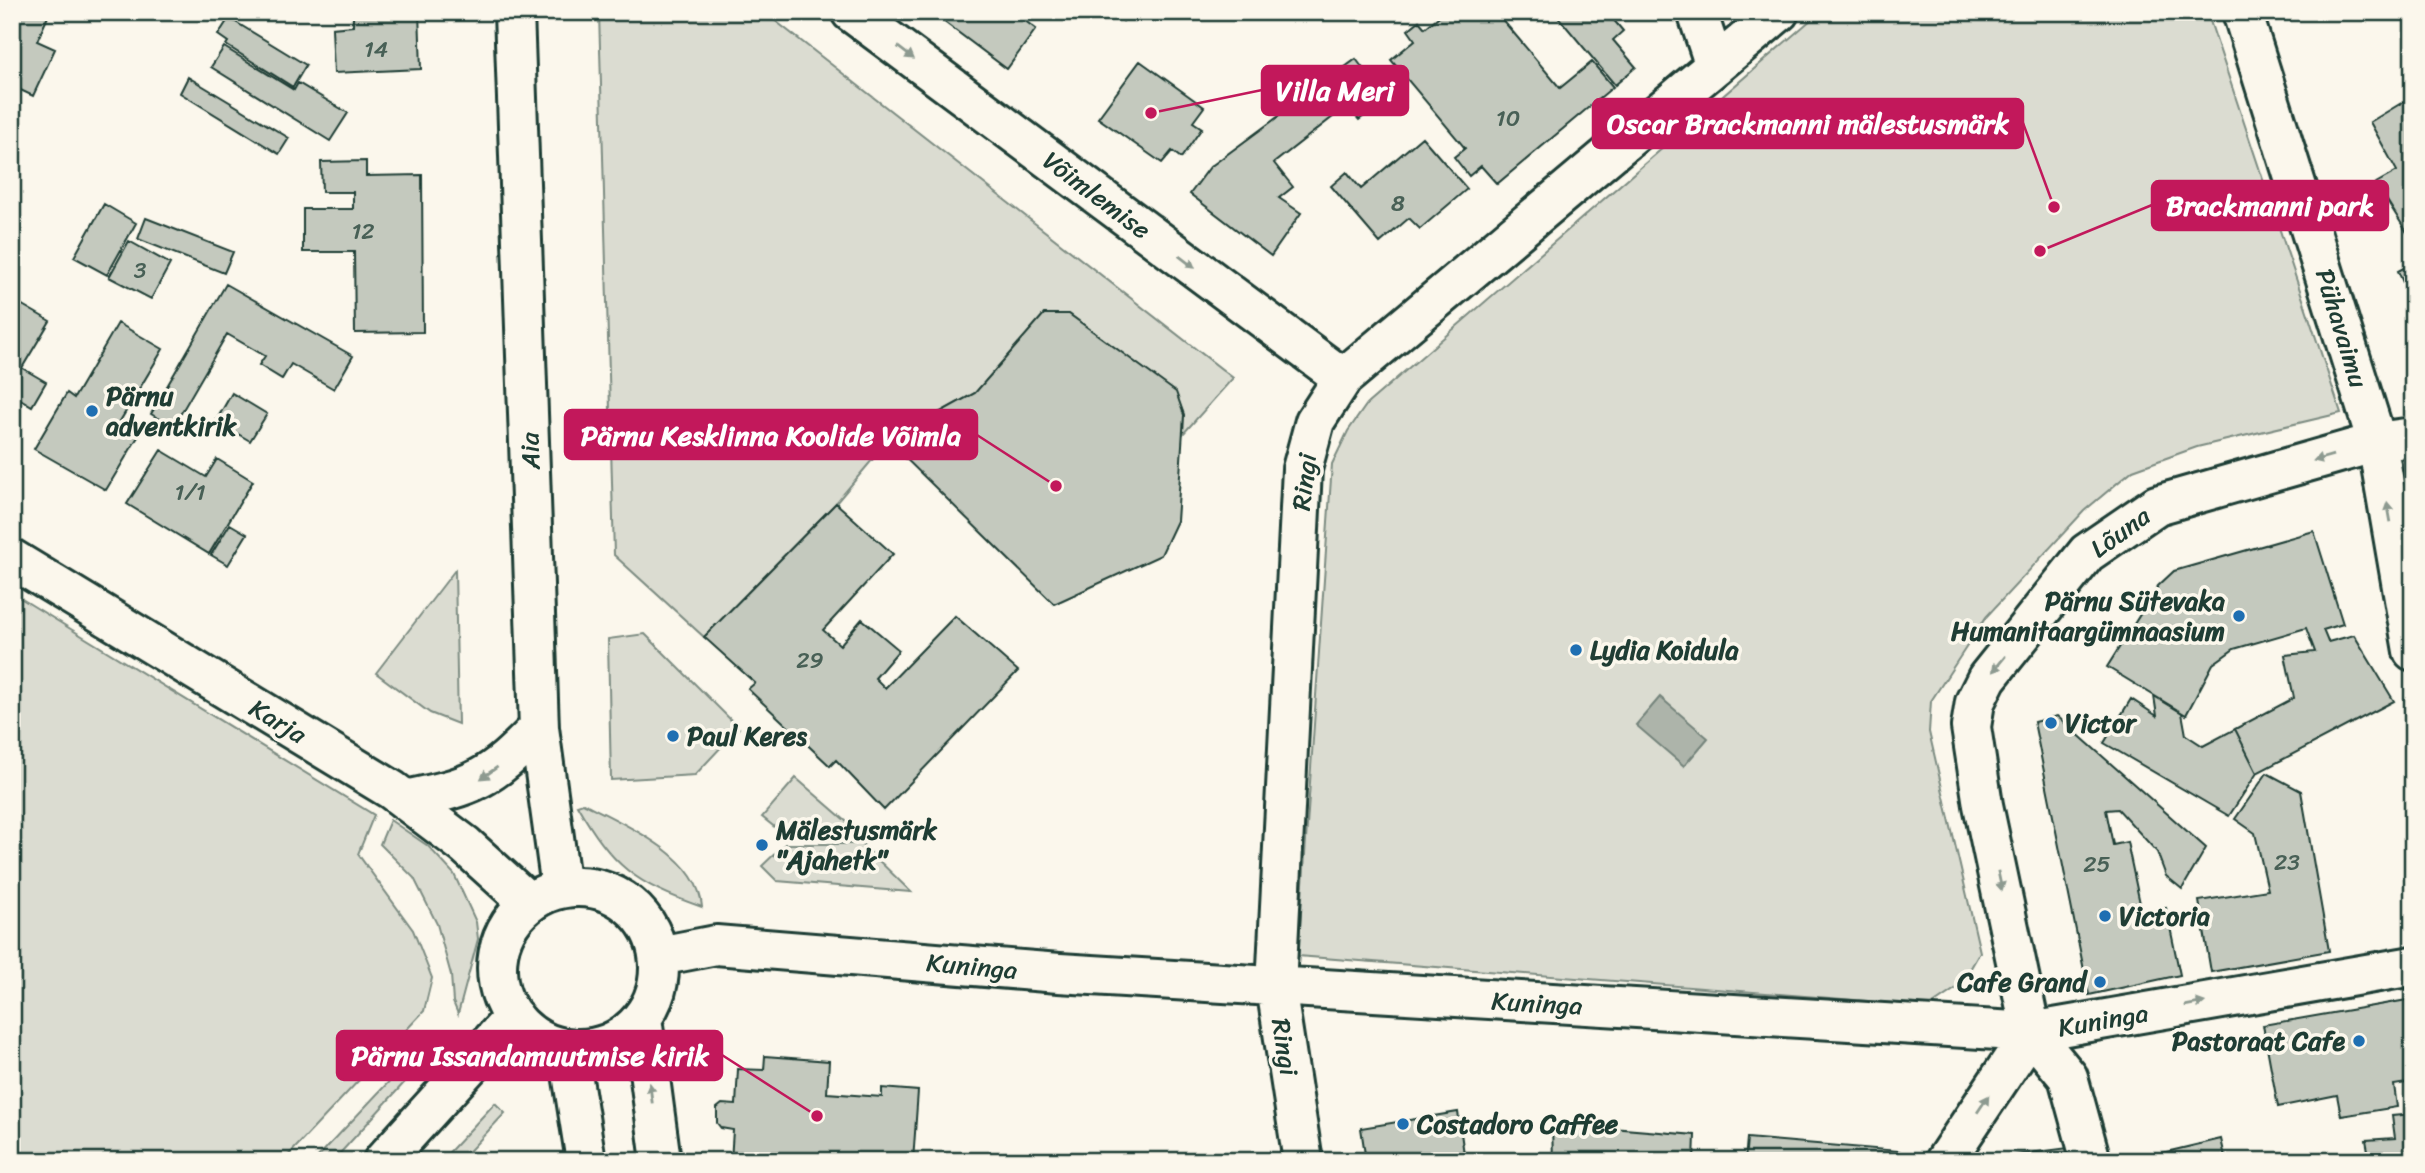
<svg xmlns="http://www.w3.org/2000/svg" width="2425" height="1173" font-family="Sriracha,sans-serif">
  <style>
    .green { fill: #dbdcd1; stroke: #7d8c82; stroke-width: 2 }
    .water { fill: #adb4aa; stroke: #74847b; stroke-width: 2 }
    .building { fill: #c4c9be; stroke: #1f3d34; stroke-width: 2 }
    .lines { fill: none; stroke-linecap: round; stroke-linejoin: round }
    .minor-casing { stroke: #1f3d34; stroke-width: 44 }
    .minor { stroke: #fbf7ec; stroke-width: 38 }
    .oneway { fill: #8d9a90 }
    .poi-dot { fill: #1f6fb2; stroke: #fbf7ec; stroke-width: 2.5 }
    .labels { text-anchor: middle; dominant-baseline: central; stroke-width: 7; stroke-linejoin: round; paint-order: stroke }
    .number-label { font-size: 23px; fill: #486056 }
    .street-label { font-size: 26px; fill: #1f3d34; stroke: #fbf7ec }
    .poi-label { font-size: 26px; font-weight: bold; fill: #1f3d34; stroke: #fbf7ec; text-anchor: start }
    .leader { fill: none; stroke: #c2185b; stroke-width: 2.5 }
    .callout-dot { fill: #c2185b; stroke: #fbf7ec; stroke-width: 2.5 }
    .callout { fill: #c2185b; stroke: #c2185b; stroke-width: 2.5 }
    .callout-label { font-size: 28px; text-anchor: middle; font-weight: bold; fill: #fff }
  </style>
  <rect width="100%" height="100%" fill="#fbf7ec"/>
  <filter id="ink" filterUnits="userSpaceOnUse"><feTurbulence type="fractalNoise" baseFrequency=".0143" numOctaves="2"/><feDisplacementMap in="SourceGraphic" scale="14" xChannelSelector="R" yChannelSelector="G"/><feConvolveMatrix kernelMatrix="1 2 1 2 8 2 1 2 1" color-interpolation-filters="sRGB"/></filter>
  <g filter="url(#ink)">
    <!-- green -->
    <path class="green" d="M599 12H764L1233 378 1183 434 1184 415 1175 392 1069 314H1044L975 393 888 441 836 503 704 637 614 555Z
      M1820 12H2207L2341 413 2197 447 2133 470 2084 511 1986 617 1931 701 1929 732 1980 952 1961 985 1930 1006 1298 956 1332 464 1348 431 1367 404Z
      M455 570 458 724 430 713 376 673Z
      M12 593 374 815 358 854 413 930 432 978 424 1011 283 1161H12Z
      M645 634 739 728 695 775 611 780 608 639Z
      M796 778 855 829 782 833 762 817Z
      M583 803C623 823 699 856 702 907 635 884 612 866 577 805Z
      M390 820 428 846 454 874 476 922 478 939 458 1014 453 1002 451 975 437 924 414 878 380 844Z
      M785 844H862L911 892 777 881 762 866Z
      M430 1038 444 1039 333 1161H314Z
      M495 1103 505 1113 460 1161H441Z"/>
    <!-- water -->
    <path class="water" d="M1660 697 1708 738 1684 766 1636 725Z"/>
    <!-- building -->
    <path class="building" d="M12 12H50L37 41 55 49 33 96 12 86Z
      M353 12H419L421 69 334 73 332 28 353 26Z
      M931 12H1030L1024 20 1036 29 1007 69Z
      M1113 12H1131L1123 21Z
      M1444 12H1496L1560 88 1592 62 1613 87 1497 184 1481 166 1469 176 1454 157 1465 148 1391 60 1415 40 1408 30 1419 21 1425 28Z
      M1554 12H1607L1623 31 1613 40 1636 67 1615 85Z
      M229 18 306 65 293 87 226 45 228 42 218 35Z
      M224 47 294 90 298 83 348 113 330 141 211 67Z
      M1356 59 1386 99 1359 120 1347 106 1274 163 1293 187 1279 198 1301 213 1271 256 1190 194 1210 167Z
      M1140 61 1204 107 1193 122 1202 128 1181 158 1172 151 1162 163 1098 118Z
      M188 77 289 138 279 154 180 93Z
      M2413 96V242L2376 183 2397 171 2370 122Z
      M1422 137 1467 189 1420 229 1409 218 1380 243 1331 186 1347 172 1361 189Z
      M366 161V176L422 175 423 332 355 333 354 252H303V209H353V192H322L321 162Z
      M104 204 136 223 107 275 74 257Z
      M146 218 233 252 224 273 138 239Z
      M129 241 170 264 151 299 109 277Z
      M2413 263V305L2398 271Z
      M226 284 353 356 334 389 291 364 282 379 259 365 265 356 227 334 173 427 151 414Z
      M12 299 50 321 22 368 46 382 32 406 12 394Z
      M1044 314H1069L1176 392 1184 415 1177 521 1161 555 1054 604 888 441 975 393Z
      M118 323 163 349 119 423 139 435 106 490 34 449 67 393 74 398Z
      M232 393 267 414 250 441 216 421Z
      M161 450 206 477 217 459 253 481 209 554 127 504Z
      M836 503 893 554 823 630 840 645 862 619 899 650 875 678 885 688 955 616 1018 671 884 810 836 760 830 766 748 689 755 683 704 637Z
      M230 524 247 534 228 565 211 555Z
      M2314 531 2343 624 2323 630 2328 642 2354 635 2394 701 2257 773 2235 729 2294 698 2285 655 2315 652 2306 628 2234 649 2213 664 2186 715 2107 667 2158 586 2174 571Z
      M2154 696 2182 713 2186 735 2203 746 2235 729 2257 773 2229 816 2104 743 2131 699 2157 716Z
      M2057 716 2206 848 2182 889 2166 876 2157 852 2118 809 2106 810 2113 845 2127 842 2142 913 2166 908 2180 975 2089 995 2034 722Z
      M2267 773 2301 791 2329 951 2211 972 2199 901 2268 890 2255 833 2235 819Z
      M2413 999V1082L2394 1085 2397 1107 2341 1116 2337 1095 2278 1107 2263 1025Z
      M765 1056 829 1061 827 1093 882 1097V1088L918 1091 913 1161H731L733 1130 721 1128 717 1123V1108L722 1104 736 1105 738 1069 764 1070Z
      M1458 1112 1465 1161H1366L1361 1128Z
      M2413 1114V1161H2370L2366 1140 2395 1138 2392 1116Z
      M1552 1123 1695 1135 1694 1161H1553Z
      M1747 1138 1899 1151 1894 1161H1745Z
      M2221 1139 2226 1161H2128Z
      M2068 1148 2071 1161H1977V1160Z"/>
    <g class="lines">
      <!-- minor casing -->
      <g class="minor-casing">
        <path id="minor" d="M514 12 539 728 561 888
          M851 12 1343 378
          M1697 12 1715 66
          M2242 12 2377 442 2413 651
          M12 559 392 790 465 845 529 903
          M405 800C475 786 489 780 539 728
          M497 968a81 81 0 1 1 162 0a81 81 0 1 1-162 0Z
          M659 956 716 945 1059 973 2031 1032 2413 966
          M642 1018 661 1161
          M568 1048 586 1161
          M383 1161 514 1017
          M1303 1161 1276 987 1302 469 1315 421 1343 378 1779 12
          M1945 1161 2031 1032
          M2091 1161 2068 1077 2031 1032 1983 805 1971 727 1975 702 1987 678 2087 553 2157 505 2377 442 2413 437"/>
      </g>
      <!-- minor -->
      <use href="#minor" class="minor"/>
    </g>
    <!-- one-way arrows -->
    <defs><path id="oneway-solid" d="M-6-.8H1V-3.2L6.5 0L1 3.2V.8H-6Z" transform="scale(1.75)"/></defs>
    <g class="oneway">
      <use href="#oneway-solid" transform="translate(906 53) rotate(37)"/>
      <use href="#oneway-solid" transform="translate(1187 262) rotate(37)"/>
      <use href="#oneway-solid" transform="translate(2323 458) rotate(164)"/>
      <use href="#oneway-solid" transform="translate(2389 512) rotate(-100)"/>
      <use href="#oneway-solid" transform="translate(1999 664) rotate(129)"/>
      <use href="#oneway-solid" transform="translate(489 773) rotate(145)"/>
      <use href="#oneway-solid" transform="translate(2000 881) rotate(78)"/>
      <use href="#oneway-solid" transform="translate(2195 1004) rotate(-10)"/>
      <use href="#oneway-solid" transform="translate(651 1093) rotate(-97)"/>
      <use href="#oneway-solid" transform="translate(1983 1104) rotate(-56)"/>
    </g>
  </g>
  <!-- markers -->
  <g class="poi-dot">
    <circle cx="92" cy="411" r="7"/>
    <circle cx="2239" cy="616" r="7"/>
    <circle cx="1576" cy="650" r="7"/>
    <circle cx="2051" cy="723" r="7"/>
    <circle cx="673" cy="736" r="7"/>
    <circle cx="762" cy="845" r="7"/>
    <circle cx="2105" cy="916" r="7"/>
    <circle cx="2100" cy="982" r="7"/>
    <circle cx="2359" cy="1041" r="7"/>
    <circle cx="1403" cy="1124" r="7"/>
  </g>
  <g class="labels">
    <!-- number labels -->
    <g class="number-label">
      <text x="376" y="49">14</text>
      <text x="1508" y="118">10</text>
      <text x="1398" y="203">8</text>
      <text x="363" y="231">12</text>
      <text x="140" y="270">3</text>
      <text x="190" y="492">1/1</text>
      <text x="810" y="660">29</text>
      <text x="2287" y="862">23</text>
      <text x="2097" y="864">25</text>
    </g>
    <!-- street labels -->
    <g class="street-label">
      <text transform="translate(1097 195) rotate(37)">Võimlemise</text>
      <text transform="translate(2342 328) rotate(73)">Pühavaimu</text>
      <text transform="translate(530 451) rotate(-92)">Aia</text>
      <text transform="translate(1304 482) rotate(-83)">Ringi</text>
      <text transform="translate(2120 532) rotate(-36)">Lõuna</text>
      <text transform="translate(278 721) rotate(31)">Karja</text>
      <text transform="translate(972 966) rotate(5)">Kuninga</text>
      <text transform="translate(1537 1003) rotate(3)">Kuninga</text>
      <text transform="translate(2103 1020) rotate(-10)">Kuninga</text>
      <text transform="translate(1285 1047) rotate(81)">Ringi</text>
    </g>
    <!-- poi labels -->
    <g class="poi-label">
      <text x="106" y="396">Pärnu<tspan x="106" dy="30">adventkirik</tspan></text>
      <text x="2225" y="601" text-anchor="end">Pärnu Sütevaka<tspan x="2225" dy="30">Humanitaargümnaasium</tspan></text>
      <text x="1590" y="650">Lydia Koidula</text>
      <text x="2065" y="723">Victor</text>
      <text x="687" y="736">Paul Keres</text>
      <text x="776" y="830">Mälestusmärk<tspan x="776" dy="30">"Ajahetk"</tspan></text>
      <text x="2119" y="916">Victoria</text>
      <text x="2086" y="982" text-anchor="end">Cafe Grand</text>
      <text x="2345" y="1041" text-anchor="end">Pastoraat Cafe</text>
      <text x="1417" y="1124">Costadoro Caffee</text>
    </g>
  </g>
  <!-- callouts -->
  <path class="leader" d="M1151 113L1262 90M2054 207L2023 123M2040 251L2152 205M1056 486L977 435M817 1116L722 1055"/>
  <g class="callout-dot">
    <circle cx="1151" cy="113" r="7"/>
    <circle cx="2054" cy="207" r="7"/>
    <circle cx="2040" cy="251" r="7"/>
    <circle cx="1056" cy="486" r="7"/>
    <circle cx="817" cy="1116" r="7"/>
  </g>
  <g class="callout">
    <rect x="1262" y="66" width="146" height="49" rx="7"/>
    <rect x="1593" y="99" width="430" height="49" rx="7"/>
    <rect x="2152" y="181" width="236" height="49" rx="7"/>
    <rect x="565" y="410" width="412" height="49" rx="7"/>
    <rect x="337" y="1031" width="385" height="49" rx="7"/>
  </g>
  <g class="callout-label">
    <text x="1335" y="100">Villa Meri</text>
    <text x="1808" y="133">Oscar Brackmanni mälestusmärk</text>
    <text x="2270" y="215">Brackmanni park</text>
    <text x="771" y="445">Pärnu Kesklinna Koolide Võimla</text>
    <text x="530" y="1065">Pärnu Issandamuutmise kirik</text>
  </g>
  <!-- margin -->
  <rect width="2425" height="1173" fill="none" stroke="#fbf7ec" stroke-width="42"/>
  <rect x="21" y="21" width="2383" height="1131" fill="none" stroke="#1f3d34" stroke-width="2.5" filter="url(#ink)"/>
</svg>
